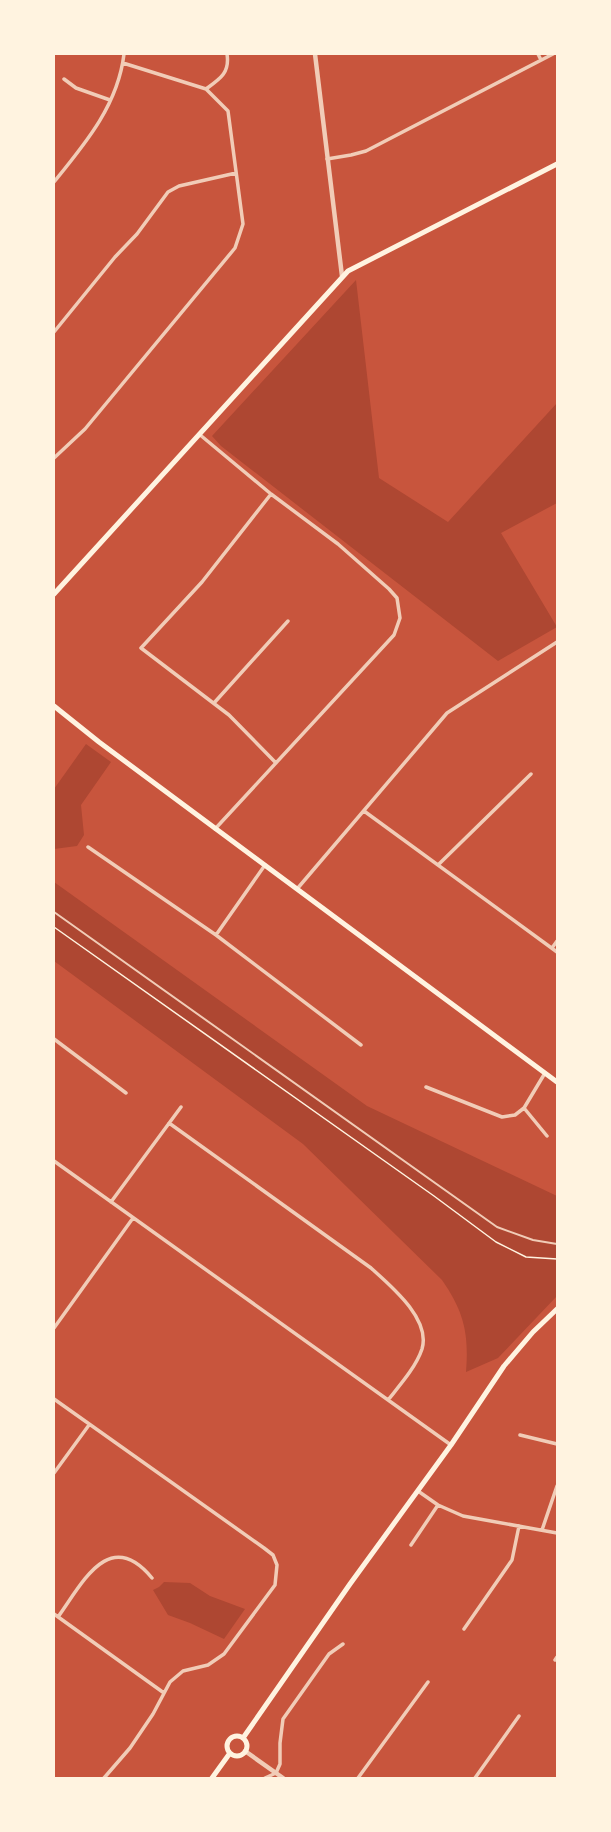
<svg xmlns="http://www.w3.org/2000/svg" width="611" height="1832" font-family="'IBM Plex Sans',sans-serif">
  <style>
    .green { fill: #ae4732 }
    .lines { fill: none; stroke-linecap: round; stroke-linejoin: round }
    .path { stroke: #fff3e0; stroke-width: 1.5 }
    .service { stroke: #f1ccb7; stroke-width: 2 }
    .minor { stroke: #f1ccb7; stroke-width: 3.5 }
    .tertiary { stroke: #f1ccb7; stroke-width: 4.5 }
    .secondary { stroke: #fff3e0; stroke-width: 5 }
  </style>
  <rect width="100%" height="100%" fill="#c8553d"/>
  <!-- green -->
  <path class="green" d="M356 280 379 478 448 522 557 403V503L501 533 557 627 498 661 221 446 212 436Z
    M86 744 111 762 81 805 84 835 77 846 54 849V789Z
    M54 882 367 1106 557 1196V1296L498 1358 466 1372C469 1333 464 1312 442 1280L303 1144 54 961Z
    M164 1582 190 1583 210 1596 245 1609 224 1639 190 1623 168 1615 153 1590 159 1587Z"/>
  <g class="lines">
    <!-- path -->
    <path class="path" d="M54 927 434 1196 496 1242 526 1257 557 1259"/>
    <!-- service -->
    <path class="service" d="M54 912 497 1227 533 1240 557 1244"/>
    <!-- minor -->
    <path class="minor" d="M538 54 541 60
      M64 79 76 88 110 100
      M206 89C220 79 230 73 227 54
      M327 159 351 155 366 151 553 54
      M54 182C85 144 118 105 124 54
      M54 332 115 257 137 234 168 192 179 186 236 173
      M199 434 271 494 338 544 389 589 397 598 400 618 394 635 215 829
      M54 458 85 429 235 248 243 224 228 111 206 89 123 63
      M271 494 202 582 141 648 229 715 276 763
      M214 703 288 621
      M364 811 557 952
      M88 847 216 935 361 1045
      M438 865 531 774
      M297 889 447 713 557 642
      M216 935 265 865
      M552 948 557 941
      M54 1039 126 1093
      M426 1087 502 1117 515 1115 524 1108 545 1073
      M524 1108 547 1136
      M169 1123 371 1268C391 1286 431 1319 422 1349 416 1367 400 1385 388 1400
      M54 1161 451 1445
      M111 1202 181 1107
      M54 1328 133 1218
      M54 1399 264 1548 273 1555 277 1565 275 1585 224 1654 208 1665 183 1671 170 1682 153 1714 130 1748 104 1778
      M520 1435 557 1444
      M54 1473 89 1425
      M418 1491 438 1505 463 1516 557 1533
      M542 1530 557 1486
      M411 1545 438 1505
      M54 1614 164 1693
      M58 1617C82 1584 109 1526 152 1578
      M464 1629 512 1560 519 1526
      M555 1660 557 1657
      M265 1778 276 1773 280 1764V1743L283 1719 329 1654 343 1644
      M358 1778 428 1682
      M475 1778 519 1716"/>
    <!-- tertiary -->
    <path class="tertiary" d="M315 54 342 276
      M245 1751 283 1778"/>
    <!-- secondary -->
    <path class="secondary" d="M54 594 348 271 557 164
      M54 706 99 742 557 1082
      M227 1746a10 10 0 1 1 20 0a10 10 0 1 1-20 0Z
      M243 1738 350 1584 451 1445 504 1366 533 1332 557 1309
      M212 1778 230 1753"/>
  </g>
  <!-- border -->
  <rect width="611" height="1832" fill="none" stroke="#fff3e0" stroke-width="110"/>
</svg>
